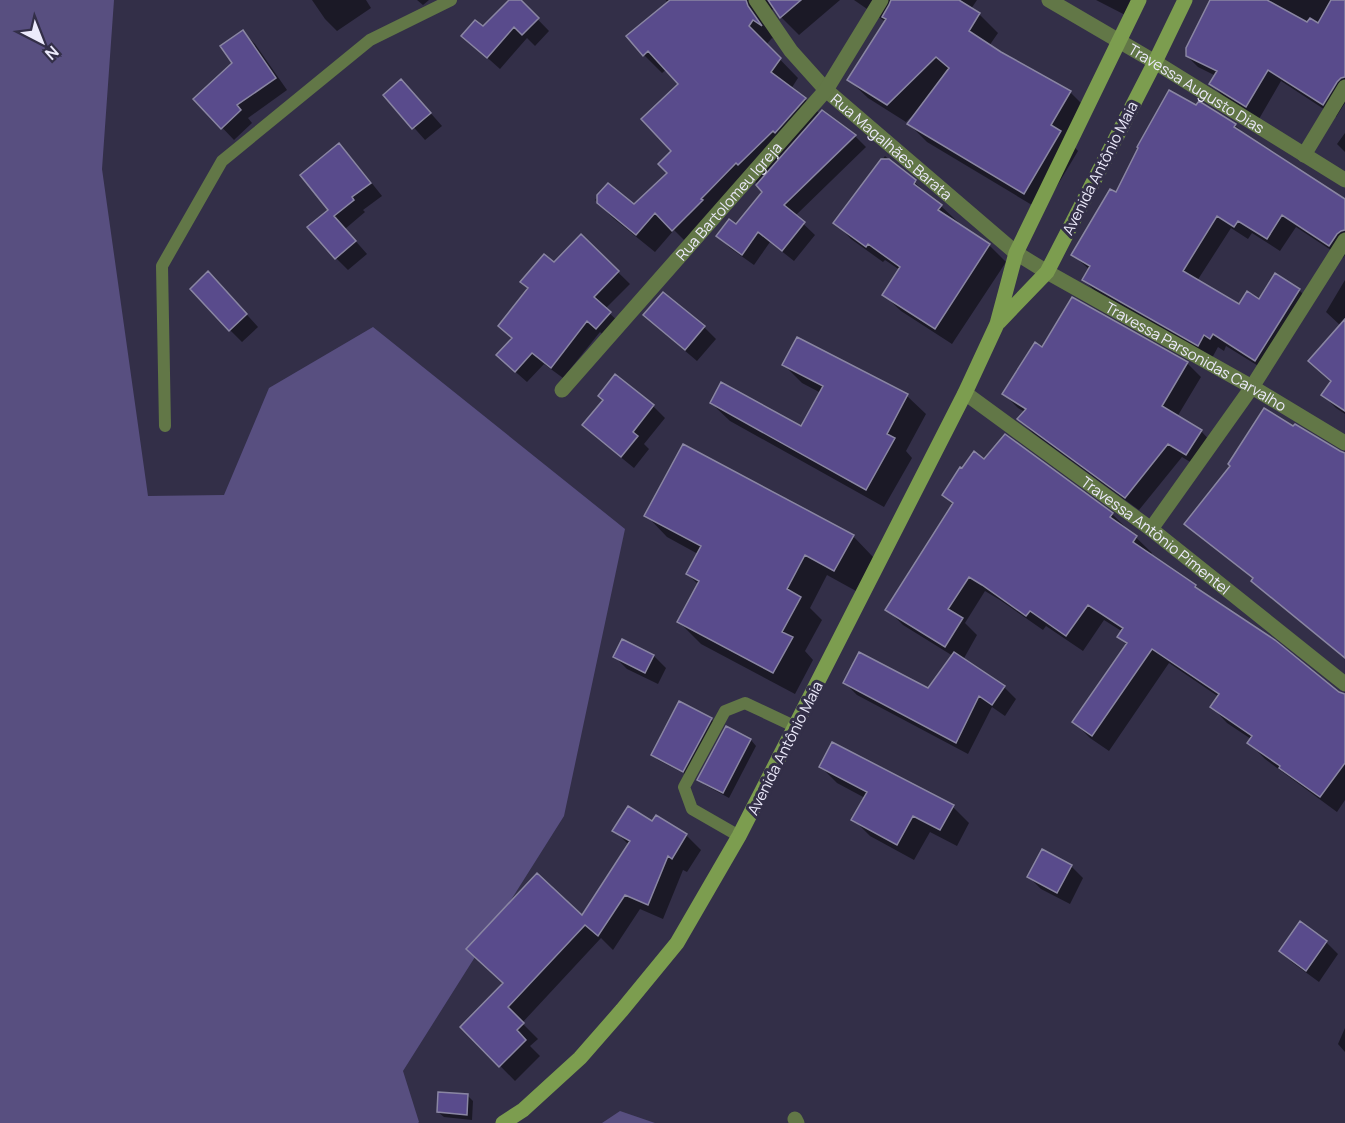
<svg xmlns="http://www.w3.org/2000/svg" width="1345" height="1123" font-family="Manrope,sans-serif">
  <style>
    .green { fill: #584f80 }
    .shadow { fill: #0007 }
    .building { fill: #594b8c; stroke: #8a86a3; stroke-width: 1.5 }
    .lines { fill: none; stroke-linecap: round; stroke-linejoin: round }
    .service { stroke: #627747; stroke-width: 12 }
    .minor { stroke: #627747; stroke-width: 15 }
    .tertiary { stroke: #627747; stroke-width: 15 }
    .secondary { stroke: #7c9d4f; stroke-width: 15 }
    .labels { text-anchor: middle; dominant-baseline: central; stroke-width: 6; stroke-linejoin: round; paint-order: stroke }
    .street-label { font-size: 15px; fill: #eceafb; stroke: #332f48 }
  </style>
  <rect width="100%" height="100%" fill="#332f48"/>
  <!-- green -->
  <path class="green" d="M0 0H114L102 169 148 496 224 495 269 388 373 327 625 529 564 816 403 1071 419 1122 418 1123H0Z
    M620 1111 655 1123H602Z"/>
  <!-- shadow -->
  <path class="shadow" d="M312 0H366L371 8 337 31 325 19Z
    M417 0H429L423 5Z
    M511 0H519L549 31 535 46 527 38 500 69 463 36 483 28Z
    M666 0H840L799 35 781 17 775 8 765 14 776 40 772 38 766 45 798 78 791 89 805 99 820 114 855 136 866 147 795 216 815 235 794 261 770 242 754 265 730 248 718 236 736 226 764 192 755 181 692 248 674 230 655 252 613 218 595 200 608 185 634 206 669 173 680 84 667 69 662 73 644 55 668 4Z
    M854 0H977L971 9 980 15 998 33 989 46 1070 92 1088 110 1070 142 1078 151 1042 211 927 142 909 124 916 115 914 114 906 122 868 98 849 80 886 22Z
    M1096 0H1141L1131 18Z
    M1210 0H1345V103L1336 117 1281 81 1259 119 1224 97 1211 84 1216 76 1198 67 1185 54 1210 4Z
    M243 32 255 44 287 90 248 118 252 123 234 140 195 99 234 63Z
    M413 93 442 126 425 140 385 95Z
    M1235 125 1247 137 1345 201V255L1343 258 1296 227 1280 251 1252 233 1248 239 1231 228 1197 281 1239 306 1299 290 1312 303 1268 372 1226 346 1224 351 1218 347 1212 358 1097 293 1084 280 1090 270 1073 255 1116 194Z
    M1345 133V152L1337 144Z
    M339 145 351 157 382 196 363 210 365 212 345 229 367 254 348 270 336 258 330 210Z
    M885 156 941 206 958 222 956 224 989 245 1006 262 952 344 901 311 884 295 900 270 885 260 883 262 851 239 835 222Z
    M581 236 630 284 605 309 622 325 609 340 600 332 563 378 544 364 527 382 510 367 513 339 500 326 554 265Z
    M1345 280V414L1336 408 1323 395 1332 382 1341 326 1326 312Z
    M220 285 258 327 242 342 230 330Z
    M645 315 704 327 716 339 697 361 657 327Z
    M798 339 907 396 926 414 906 451 912 458 884 507 730 421 711 403 801 429 821 393 802 383 784 365Z
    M1187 363 1201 377 1177 417 1201 431 1214 445 1200 468 1182 457 1139 510 1033 433 1019 419 1025 412 1018 408 1004 394Z
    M615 376 653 406 665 418 644 444 649 449 634 468 596 437 604 400Z
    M1294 429 1345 454V658L1266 594 1253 581 1254 579 1198 536 1186 524Z
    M985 461 1112 514 1152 553 1150 555 1195 586 1206 597 1345 701V800L1337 812 1265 759 1249 743 1251 739 1227 723 1212 707 1219 697 1169 663 1109 751 1090 738 1074 722 1127 645 1119 637 1123 632 1104 620 1083 651 1046 626 1043 630 1000 600 985 591 965 623 977 635 963 660 1004 687 1016 699 1005 716 992 707 968 754 857 695 845 683 929 690 953 656 903 625 887 609 953 505 944 495Z
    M646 515 853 536 874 558 856 591 827 575 810 608 822 620 805 651 813 660 795 694 701 644 679 622 699 585 687 574 698 554 667 537Z
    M654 656 666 668 658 684 627 669 615 657Z
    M711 719 717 725 689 776 658 760 653 755Z
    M727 728 751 740 756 746 729 798 705 785 699 779Z
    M821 767 953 807 969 823 957 846 930 832 914 860 870 836 853 819 865 798 837 783Z
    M652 823 686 835 701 850 687 872 683 870 663 919 640 909 613 950 601 938 522 1023 538 1039 530 1046 540 1056 515 1081 462 1027 583 917 629 845 614 830Z
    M1043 851 1071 866 1083 878 1070 904 1041 889 1029 877Z
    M1326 942 1338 954 1319 982 1293 963 1280 951Z
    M1345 1028V1052L1338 1044Z
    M468 1096 473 1101 472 1120 444 1117 438 1112Z"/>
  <!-- building -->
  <path class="building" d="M509 0H521L539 18 522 35 514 27 487 58 461 36 475 20 483 26Z
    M670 0H746L748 6 762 26 753 20 749 26 781 58 771 72 806 98 775 133 773 131 738 165 736 163 701 199 703 200 672 231 655 213 636 235 597 203V195L608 183 634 204 667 173 658 164 671 151 641 119 678 84 648 51 643 56 626 36Z
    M768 0H801L780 18Z
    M891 0H959L980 13 969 31 1001 52 1071 91 1051 125 1061 131 1024 194 907 124 949 68 936 57 887 105 847 80 886 19 882 17 889 5Z
    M1210 0H1267L1307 22 1310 18 1318 23 1331 0H1345V77L1341 78 1337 82 1323 105 1268 70 1246 107 1209 84 1217 71 1186 56V48Z
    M243 30 276 78 237 105 241 110 221 129 193 99 232 63 220 46Z
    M401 79 431 113 412 129 383 95Z
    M1169 90 1196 105 1199 101 1236 124 1234 127 1345 199V230L1341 231 1337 234 1329 246 1282 215 1267 239 1238 221 1234 227 1217 216 1183 271 1239 304 1247 291 1259 299 1275 273 1300 289 1255 361 1213 334 1210 339 1204 335 1198 346 1082 280 1090 266 1071 255 1110 189 1116 192 1138 148 1137 147Z
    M822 110 856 135 784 205 805 222 782 251 758 232 742 255 716 236 729 219 736 224 762 192 756 185Z
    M339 143 371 183 352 197 354 200 334 216 356 241 335 259 307 227 328 210 300 175Z
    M881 159H889L916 180 914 184 942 205 938 210 990 244 935 329 882 295 900 267 868 244 866 247 833 223Z
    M581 234 619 271 594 297 611 312 596 329 587 321 551 368 532 353 515 372 496 355 512 338 498 326 528 288 520 282 544 254 554 262Z
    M208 271 247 314 229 331 190 289Z
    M663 292 705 326 685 350 643 315Z
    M1072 297 1188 362 1162 406 1202 430 1186 455 1168 444 1125 498 1017 419 1026 409 1002 394 1035 342 1042 347Z
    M1345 319V411L1321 395 1331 381 1308 361Z
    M797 337 908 394 887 434 895 438 866 490 710 403 721 382 801 426 823 386 782 365Z
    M615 374 654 405 633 432 638 436 621 457 582 425 603 400 598 396Z
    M1264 408 1293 426 1295 424 1340 451 1345 453V658L1251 581 1253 578 1184 524 1230 466 1228 464Z
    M1005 434 1113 513 1110 517 1137 536 1133 542 1196 585 1195 587 1275 640 1339 692 1345 694V763L1320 797 1279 768 1280 766 1247 743 1252 736 1210 707 1219 694 1152 649 1092 736 1072 722 1127 643 1117 637 1123 628 1088 605 1066 636 1030 611 1026 616 982 585 969 577 948 609 963 618 945 647 885 610 953 503 942 495 960 467 962 468 974 451 984 459Z
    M683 444 854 535 834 571 805 555 787 589 801 597 782 632 793 637 773 673 677 622 699 581 686 574 701 546 644 516Z
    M622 639 654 655 645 673 613 657Z
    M859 652 928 688 954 652 1005 686 992 705 979 696 956 743 843 683Z
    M679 701 712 718 683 772 651 755Z
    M726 726 751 739 723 793 697 780Z
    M832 742 954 805 940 830 913 816 897 845 851 820 867 792 819 767Z
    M628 806 652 821 656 815 687 834 672 859 668 856 648 905 625 895 598 936 585 925 508 1007 524 1023 517 1030 526 1040 499 1067 460 1027 503 983 466 949 537 873 582 915 630 841 612 831Z
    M1042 849 1072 865 1057 893 1027 877Z
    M1300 921 1327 941 1306 971 1279 951Z
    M438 1092 468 1094 467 1115 437 1112Z"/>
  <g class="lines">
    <!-- service -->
    <path class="service" d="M165 426 162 266 222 161 370 40 451 0
      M739 836 692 809 684 787 725 711 745 703 796 727"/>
    <!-- minor -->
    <g class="minor">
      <path id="s1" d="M756 0 791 51 826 90 1016 253 1047 272"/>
      <path id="s2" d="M1049 0 1155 62 1345 180"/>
      <path d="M1304 155 1345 87"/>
      <path id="s3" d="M562 390 826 90 881 0"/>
      <path id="s4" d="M965 393 1151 529 1345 684"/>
      <path d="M1151 529 1252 387 1345 240"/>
      <path d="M795 1119 797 1123"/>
    </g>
    <!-- tertiary -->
    <path class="tertiary" id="s5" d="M1047 272 1252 387 1345 443"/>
    <!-- secondary -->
    <path class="secondary" d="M999 322 1047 272 1155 62 1185 0
      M503 1123 523 1110 580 1058 622 1010 677 943 739 836 965 393 997 324 1016 253 1139 0"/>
  </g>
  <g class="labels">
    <!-- street labels -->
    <g class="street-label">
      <text stroke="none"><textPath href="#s2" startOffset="172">Travessa Augusto Dias</textPath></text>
      <text stroke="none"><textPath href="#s1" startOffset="201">Rua Magalhães Barata</textPath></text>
      <text transform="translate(1100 168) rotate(-63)">Avenida Antônio Maia</text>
      <text stroke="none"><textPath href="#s3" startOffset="252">Rua Bartolomeu Igreja</textPath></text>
      <text stroke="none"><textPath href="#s5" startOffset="171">Travessa Parsonidas Carvalho</textPath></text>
      <text stroke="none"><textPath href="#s4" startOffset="238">Travessa Antônio Pimentel</textPath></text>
      <text transform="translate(785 748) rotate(-63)">Avenida Antônio Maia</text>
    </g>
  </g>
  <!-- north arrow -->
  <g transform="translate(42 42) rotate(138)" stroke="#332f48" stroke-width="4.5" paint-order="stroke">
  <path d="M0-4.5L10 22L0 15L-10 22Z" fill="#eceafb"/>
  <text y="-9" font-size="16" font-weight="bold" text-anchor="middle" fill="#eceafb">N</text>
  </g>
</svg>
